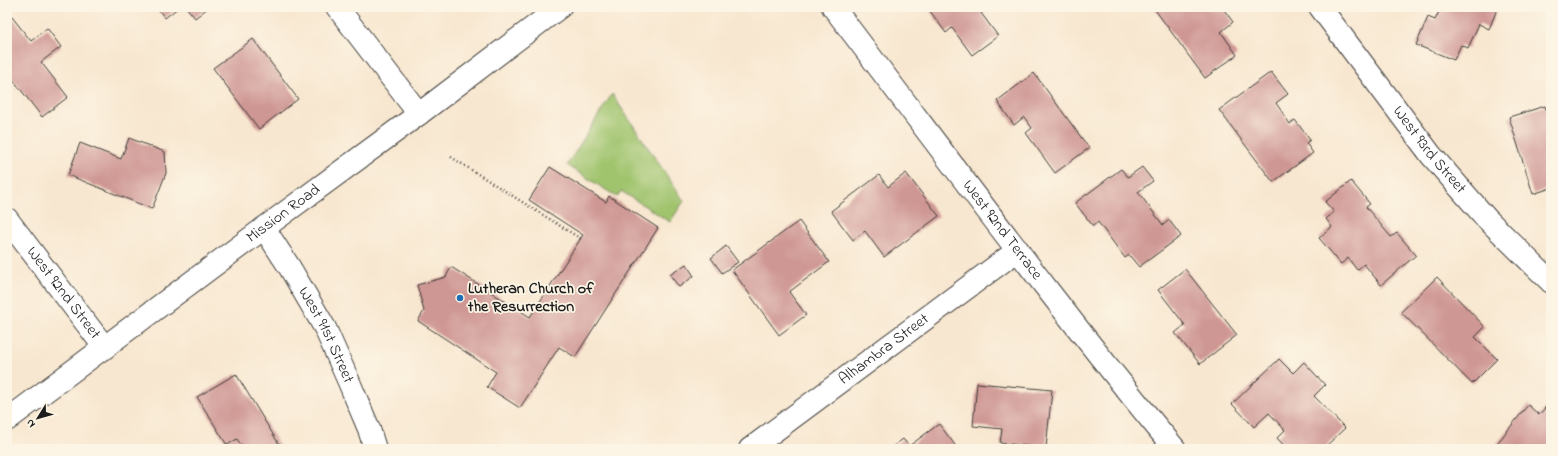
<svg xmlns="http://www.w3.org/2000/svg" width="1558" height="456" font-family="'Indie Flower',sans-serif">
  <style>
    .green { fill: #a0c46e; stroke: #5e7045 }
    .building { fill: #cf9794 }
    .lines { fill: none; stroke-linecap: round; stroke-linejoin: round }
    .street-casing { stroke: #3d3a37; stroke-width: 24 }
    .secondary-casing { stroke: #3d3a37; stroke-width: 24 }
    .path { stroke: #3d3a37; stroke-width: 2.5; stroke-dasharray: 1 3; stroke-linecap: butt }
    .street { stroke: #fff; stroke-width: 22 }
    .secondary { stroke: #fff; stroke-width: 22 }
    .poi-dot { fill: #1f6fb2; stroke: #fcf5e5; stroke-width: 1.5 }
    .labels { text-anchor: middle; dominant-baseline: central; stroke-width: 3.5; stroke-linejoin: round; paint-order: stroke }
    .street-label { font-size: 16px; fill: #1c1c1c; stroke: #fcf5e5 }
    .poi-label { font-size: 16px; font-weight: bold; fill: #1c1c1c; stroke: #fcf5e5; text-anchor: start }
  </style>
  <rect width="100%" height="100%" fill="#fcf5e5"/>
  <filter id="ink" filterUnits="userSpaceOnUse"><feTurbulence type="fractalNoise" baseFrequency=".025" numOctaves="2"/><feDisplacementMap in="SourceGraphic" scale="8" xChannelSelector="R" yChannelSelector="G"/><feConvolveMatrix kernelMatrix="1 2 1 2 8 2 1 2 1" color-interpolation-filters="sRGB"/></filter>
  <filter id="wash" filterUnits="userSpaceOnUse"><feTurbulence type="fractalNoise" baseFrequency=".012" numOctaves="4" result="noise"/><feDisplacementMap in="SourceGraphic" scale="16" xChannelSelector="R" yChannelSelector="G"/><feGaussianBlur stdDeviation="0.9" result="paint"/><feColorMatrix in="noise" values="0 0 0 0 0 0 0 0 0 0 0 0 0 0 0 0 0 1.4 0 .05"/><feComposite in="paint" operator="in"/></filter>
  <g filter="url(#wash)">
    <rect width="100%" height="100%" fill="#f8e7d0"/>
    <!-- green -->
    <path class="green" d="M612 94 684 201 670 222 621 191 617 197 567 165Z"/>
    <g id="blocks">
      <!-- building -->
      <path class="building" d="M156 7H179L165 18Z
        M186 7H209L195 18Z
        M927 7H990L981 13 998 36 972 55 952 28 946 33Z
        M1153 7H1222L1233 22 1221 32 1237 55 1205 78Z
        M1441 7H1498L1489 29 1479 24 1468 48 1461 45 1454 60 1416 45 1428 17 1435 20Z
        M12 17 31 41 47 28 61 47 41 62 68 97 42 117 7 72V22Z
        M253 39 298 99 259 129 213 68Z
        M1271 72 1288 94 1276 103 1290 124 1295 120 1310 140 1306 143 1313 153 1273 182 1219 110Z
        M1034 73 1089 148 1055 173 1026 133 1032 128 1024 117 1014 125 997 101Z
        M1545 106 1551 125V188L1533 194 1509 117Z
        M129 138 165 152 166 173 152 209 68 175 80 143 121 159Z
        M550 167 606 202 609 196 658 228 575 357 559 347 520 408 487 387 496 372 418 321 424 311 417 285 446 277 451 267 530 317 583 235 529 200Z
        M1142 167 1153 181 1138 192 1163 225 1169 220 1181 236 1139 267 1129 255 1125 258 1098 222 1093 226 1075 203 1121 169 1128 177Z
        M906 173 939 216 884 257 865 231 853 240 831 211 879 175 888 187Z
        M1351 181 1370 204 1366 207 1391 237 1397 233 1416 255 1381 285 1364 264 1357 270 1348 258 1341 264 1319 238 1332 227 1326 219 1334 212 1325 202Z
        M799 221 829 262 789 292 806 315 779 335 732 270Z
        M726 246 738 262 722 273 711 258Z
        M686 264 694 276 679 287 670 275Z
        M1185 269 1237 335 1200 364 1175 333 1185 325 1158 290Z
        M1437 277 1485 327 1475 337 1497 359 1472 384 1401 312Z
        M1279 359 1293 373 1304 362 1325 385 1314 396 1345 428 1323 449H1287L1277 438 1285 430 1269 413 1254 427 1232 404Z
        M236 374 282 449H244L237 439 227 445 197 397Z
        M977 383 1052 390 1046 448 1000 443 1002 429 973 426Z
        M1551 401V449H1499L1495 446 1528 405 1539 415Z
        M939 424 958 449H889L903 439 909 446Z"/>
    </g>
  </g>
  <g filter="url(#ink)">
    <use href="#blocks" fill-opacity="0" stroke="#3d3a37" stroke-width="1"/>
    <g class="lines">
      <!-- street casing -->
      <g class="street-casing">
        <g id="street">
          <path d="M337 7 419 114"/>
          <path id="s1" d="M833 7C946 155 1056 306 1175 449"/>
          <path id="s2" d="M7 219 105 348"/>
          <path id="s3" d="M264 228 290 268 325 328 349 382 369 429 375 449"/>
          <path id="s4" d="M750 449 1018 250"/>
        </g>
      </g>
      <!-- secondary casing -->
      <g class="secondary-casing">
        <g id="secondary">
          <path id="s5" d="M1320 7 1431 155 1486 218 1551 282"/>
          <path id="s6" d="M7 420 264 228 419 114 560 7"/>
        </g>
      </g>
      <!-- path -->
      <path class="path" d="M451 157 581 239"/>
      <!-- street -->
      <use href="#street" class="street"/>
      <!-- secondary -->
      <use href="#secondary" class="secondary"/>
    </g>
  </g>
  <!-- markers -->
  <circle class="poi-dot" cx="460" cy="298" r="4"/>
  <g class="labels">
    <!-- street labels -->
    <g class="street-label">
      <text stroke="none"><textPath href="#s5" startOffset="180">West 93rd Street</textPath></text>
      <text stroke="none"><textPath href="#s6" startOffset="345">Mission Road</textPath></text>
      <text stroke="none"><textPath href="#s1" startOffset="280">West 92nd Terrace</textPath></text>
      <text stroke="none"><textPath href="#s2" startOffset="93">West 92nd Street</textPath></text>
      <text stroke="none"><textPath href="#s3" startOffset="124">West 91st Street</textPath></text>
      <text stroke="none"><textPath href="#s4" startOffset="167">Alhambra Street</textPath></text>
    </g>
    <!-- poi labels -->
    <g class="poi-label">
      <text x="468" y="289">Lutheran Church of<tspan x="468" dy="18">the Resurrection</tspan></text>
    </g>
  </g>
  <!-- margin -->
  <rect width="1558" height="456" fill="none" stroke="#fcf5e5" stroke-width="24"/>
  <!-- north arrow -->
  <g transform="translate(38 418) rotate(233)" stroke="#fcf5e5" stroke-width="3" paint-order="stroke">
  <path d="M0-3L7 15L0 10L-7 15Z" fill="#1c1c1c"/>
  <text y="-6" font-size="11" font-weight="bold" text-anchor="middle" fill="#1c1c1c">N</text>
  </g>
</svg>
